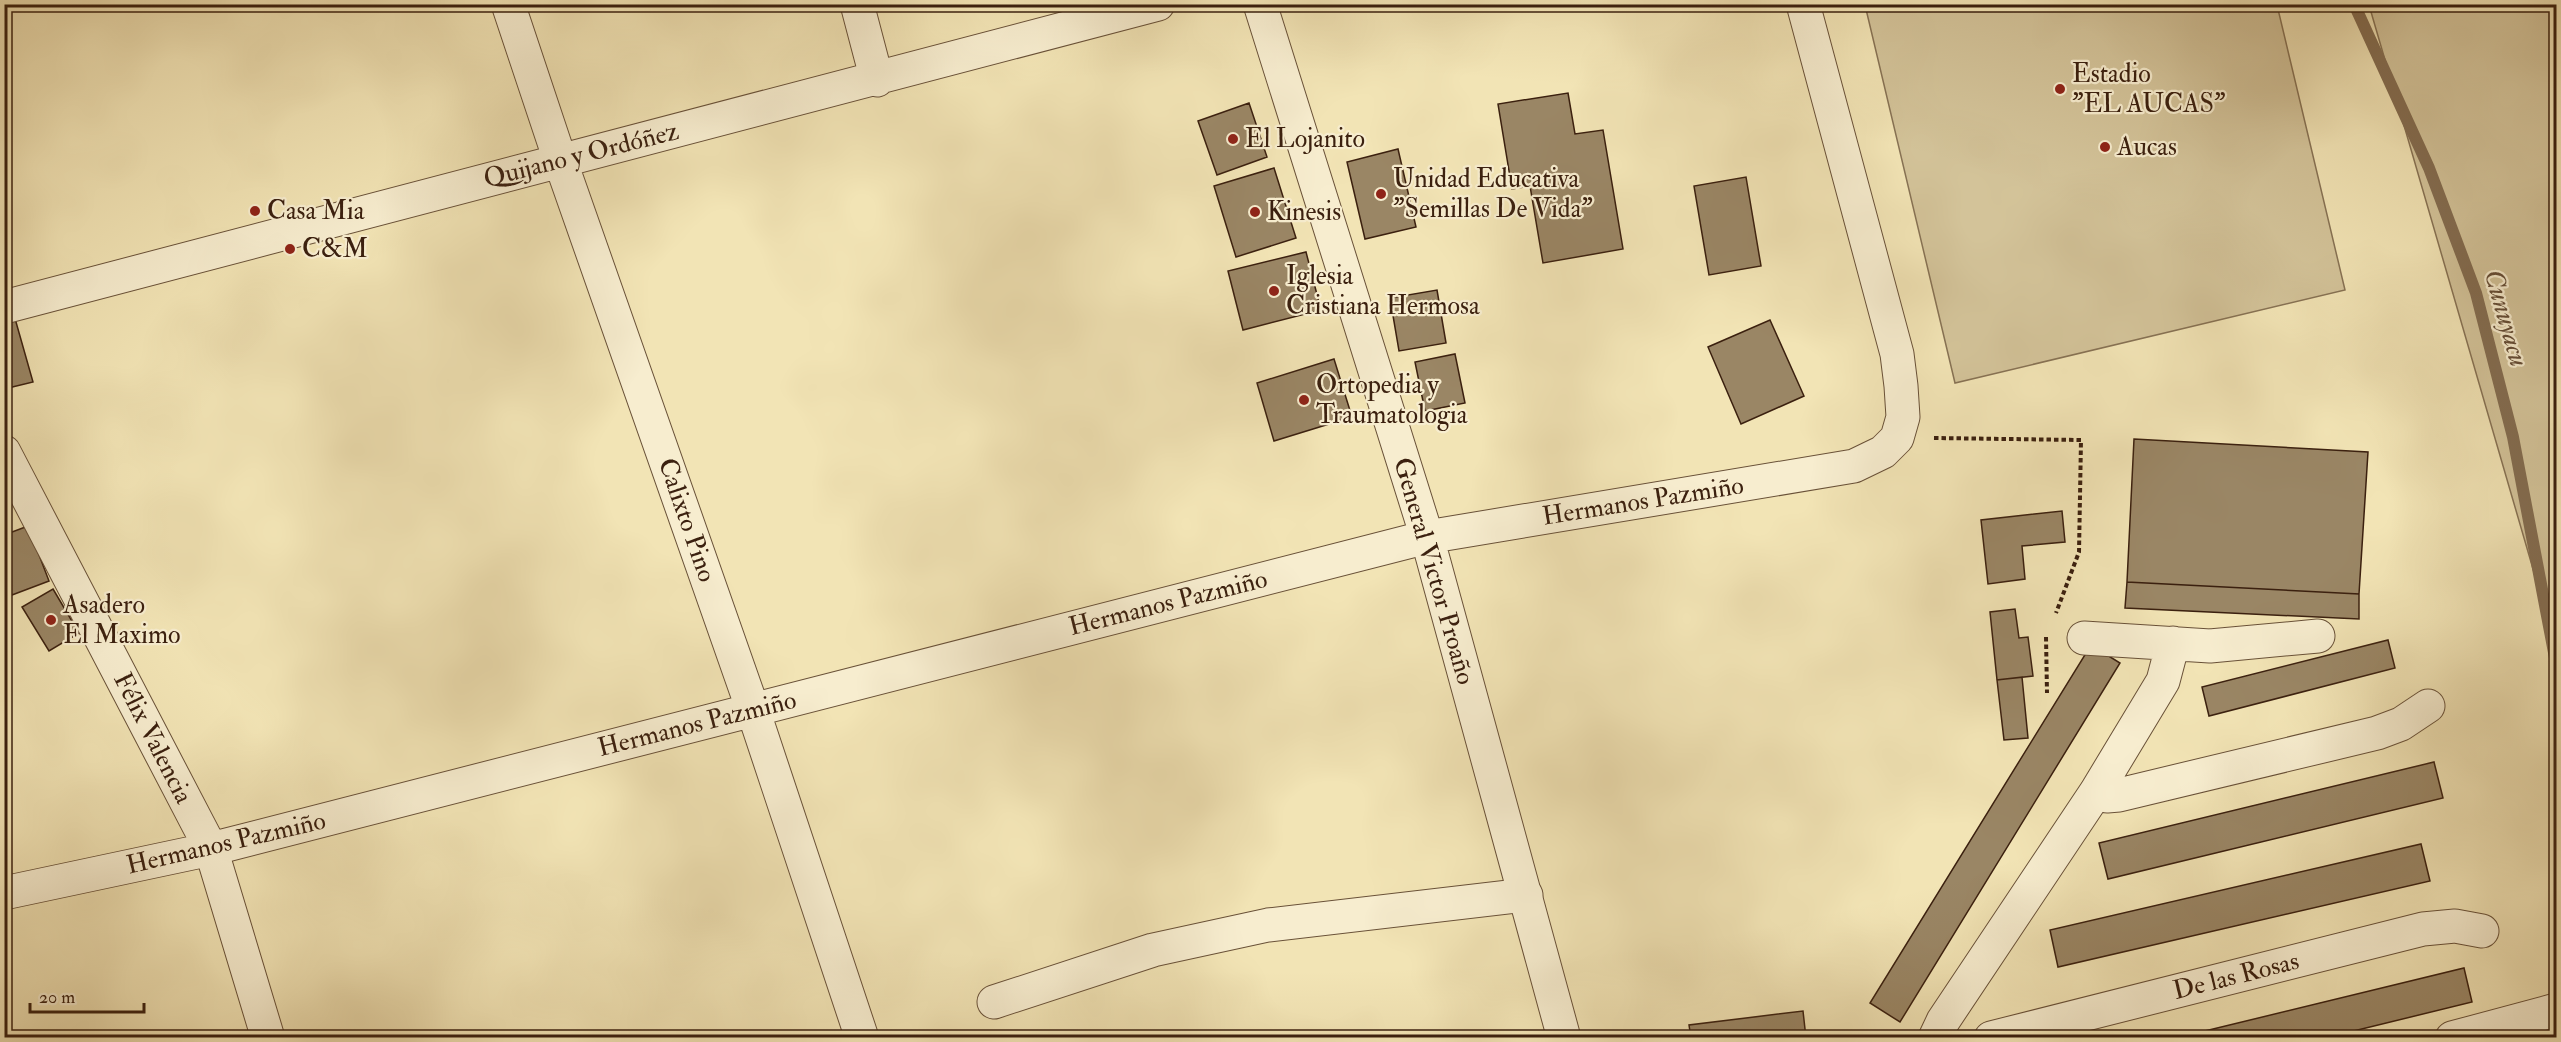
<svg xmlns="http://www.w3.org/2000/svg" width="2561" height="1042" font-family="'IM FELL Double Pica',serif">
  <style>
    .green { fill: #d3c399; stroke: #877254; stroke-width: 1.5 }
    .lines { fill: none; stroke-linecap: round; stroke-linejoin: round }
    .stream { stroke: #846d51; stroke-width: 12 }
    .building { fill: #9a8665; stroke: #3b200f; stroke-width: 1.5 }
    .minor-casing { stroke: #695138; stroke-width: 35 }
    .tertiary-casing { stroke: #695138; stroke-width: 35 }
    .path { stroke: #3b200f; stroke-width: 4; stroke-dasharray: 4.5 3; stroke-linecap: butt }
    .minor { stroke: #f7edcf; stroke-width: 33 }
    .tertiary { stroke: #f7edcf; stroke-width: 33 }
    .poi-dot { fill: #8f2418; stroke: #f7edcf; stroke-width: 2 }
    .labels { text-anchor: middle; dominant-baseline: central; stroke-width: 4.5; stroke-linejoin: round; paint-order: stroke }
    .poi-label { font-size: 26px; fill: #3b200f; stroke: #f7edcf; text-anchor: start }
    .street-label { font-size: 26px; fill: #3b200f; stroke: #f7edcf }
    .water-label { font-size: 27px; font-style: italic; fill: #654d36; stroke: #f7edcf }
  </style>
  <rect width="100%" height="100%" fill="#f2e4b5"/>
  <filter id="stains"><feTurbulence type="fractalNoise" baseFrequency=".00333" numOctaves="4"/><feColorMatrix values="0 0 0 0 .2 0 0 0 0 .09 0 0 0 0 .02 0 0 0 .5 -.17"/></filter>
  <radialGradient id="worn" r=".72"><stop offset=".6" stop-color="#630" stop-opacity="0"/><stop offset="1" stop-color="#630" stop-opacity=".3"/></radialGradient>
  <!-- green -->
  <path class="green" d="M1865 5H2277L2345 290 1955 383Z
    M2369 5H2556V648Z"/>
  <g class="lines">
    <!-- stream -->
    <path class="stream" d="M2354 4 2429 168 2476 293 2513 437 2556 663"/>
  </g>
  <!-- building -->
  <path class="building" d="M1568 93 1575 134 1603 130 1623 249 1543 263 1530 186 1512 189 1498 104Z
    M1249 103 1267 157 1217 175 1198 121Z
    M1398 149 1416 227 1365 239 1347 162Z
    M1274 168 1296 238 1236 257 1214 186Z
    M1746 177 1761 266 1709 275 1694 186Z
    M1306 252 1321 310 1243 330 1228 271Z
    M1437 290 1446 343 1399 351 1390 298Z
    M14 315 33 382 4 389V318Z
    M1770 320 1804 396 1741 424 1708 347Z
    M1455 354 1465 403 1425 411 1415 362Z
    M1334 359 1352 417 1274 441 1257 383Z
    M2134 439 2368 452 2359 594 2127 582Z
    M2062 511 2065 542 2022 546 2025 579 1988 584 1981 520Z
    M28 526 49 581 12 595 4 575V535Z
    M2127 582 2359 594V619L2125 608Z
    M53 589 79 633 49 651 22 607Z
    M2015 609 2019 638 2028 637 2033 676 1997 680 1990 612Z
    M2388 640 2395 668 2209 716 2202 687Z
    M2091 645 2120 663 1900 1022 1870 1003Z
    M2022 677 2028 738 2004 740 1997 680Z
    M2434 762 2443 798 2108 879 2099 843Z
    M2421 844 2430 881 2058 967 2050 930Z
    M2464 968 2472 1002 2325 1038H2176Z
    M1803 1011 1806 1038H1691L1689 1025Z"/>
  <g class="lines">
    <!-- minor casing -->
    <g class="minor-casing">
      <path id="minor" d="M508 4 560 160 753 710 862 1038
        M857 4 877 80
        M4 307 1158 4
        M4 452 211 849 268 1038
        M2084 638 2210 646 2318 636
        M2096 792 2107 796 2119 795 2377 733 2401 724 2428 706
        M4 893 211 849 1427 537
        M994 1002 1153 950 1268 925 1526 895
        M1935 1038 1943 1021 2096 792 2163 681 2173 643
        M1991 1038 2423 929 2455 926 2482 931
        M2452 1038 2556 1010"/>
    </g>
    <!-- tertiary casing -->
    <g class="tertiary-casing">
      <path id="tertiary" d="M1260 4 1427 537 1564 1038
        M1427 537 1854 466 1883 452 1897 438 1903 417 1901 386 1897 354 1803 4"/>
    </g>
    <!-- path -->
    <path class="path" d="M1934 438 2081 440 2079 552 2056 613
      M2046 637 2047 693"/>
    <!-- minor -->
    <use href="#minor" class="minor"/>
    <!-- tertiary -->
    <use href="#tertiary" class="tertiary"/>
  </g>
  <!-- markers -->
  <g class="poi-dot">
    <circle cx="2060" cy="89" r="6"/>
    <circle cx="1233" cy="139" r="6"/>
    <circle cx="2105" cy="147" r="6"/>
    <circle cx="1381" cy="194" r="6"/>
    <circle cx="255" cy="211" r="6"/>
    <circle cx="1255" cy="212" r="6"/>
    <circle cx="290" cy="249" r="6"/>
    <circle cx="1274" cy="291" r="6"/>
    <circle cx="1304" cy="400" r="6"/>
    <circle cx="51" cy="620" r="6"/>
  </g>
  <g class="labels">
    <!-- poi labels -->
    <g class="poi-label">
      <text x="2072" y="74">Estadio<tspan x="2072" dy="30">"EL AUCAS"</tspan></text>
      <text x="1245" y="139">El Lojanito</text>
      <text x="2117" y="147">Aucas</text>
      <text x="1393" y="179">Unidad Educativa<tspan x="1393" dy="30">"Semillas De Vida"</tspan></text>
      <text x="267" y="211">Casa Mia</text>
      <text x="1267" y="212">Kinesis</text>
      <text x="302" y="249">C&amp;M</text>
      <text x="1286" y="276">Iglesia<tspan x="1286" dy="30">Cristiana Hermosa</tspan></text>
      <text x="1316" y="385">Ortopedia y<tspan x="1316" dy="30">Traumatologia</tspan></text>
      <text x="63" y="605">Asadero<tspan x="63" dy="30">El Maximo</tspan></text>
    </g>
    <!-- street labels -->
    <g class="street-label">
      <text transform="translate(581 155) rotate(-14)">Quijano y Ordóñez</text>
      <text transform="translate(1643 501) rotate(-9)">Hermanos Pazmiño</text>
      <text transform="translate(687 520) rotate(71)">Calixto Pino</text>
      <text transform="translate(1434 571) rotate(74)">General Victor Proaño</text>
      <text transform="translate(1168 603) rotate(-14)">Hermanos Pazmiño</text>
      <text transform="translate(697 724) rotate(-14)">Hermanos Pazmiño</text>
      <text transform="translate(153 738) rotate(63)">Félix Valencia</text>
      <text transform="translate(226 843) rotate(-13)">Hermanos Pazmiño</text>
      <text transform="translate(2236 976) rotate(-14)">De las Rosas</text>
    </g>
    <!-- water labels -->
    <g class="water-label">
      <text transform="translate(2506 318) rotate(74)">Cunuyacu</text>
    </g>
  </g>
  <!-- margin -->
  <rect width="2561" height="1042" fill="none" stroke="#f2e4b5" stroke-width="24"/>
  <rect x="6" y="6" width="2549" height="1030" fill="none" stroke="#3b200f" stroke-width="3"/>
  <rect x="12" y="12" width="2537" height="1018" fill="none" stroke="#3b200f" stroke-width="1.5"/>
  <!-- scale -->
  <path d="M30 1003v9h114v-9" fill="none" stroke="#3b200f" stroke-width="3"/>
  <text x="39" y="1003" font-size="18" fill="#3b200f" stroke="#f7edcf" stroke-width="4.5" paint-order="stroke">20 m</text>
  <rect width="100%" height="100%" filter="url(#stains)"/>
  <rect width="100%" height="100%" fill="url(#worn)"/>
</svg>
